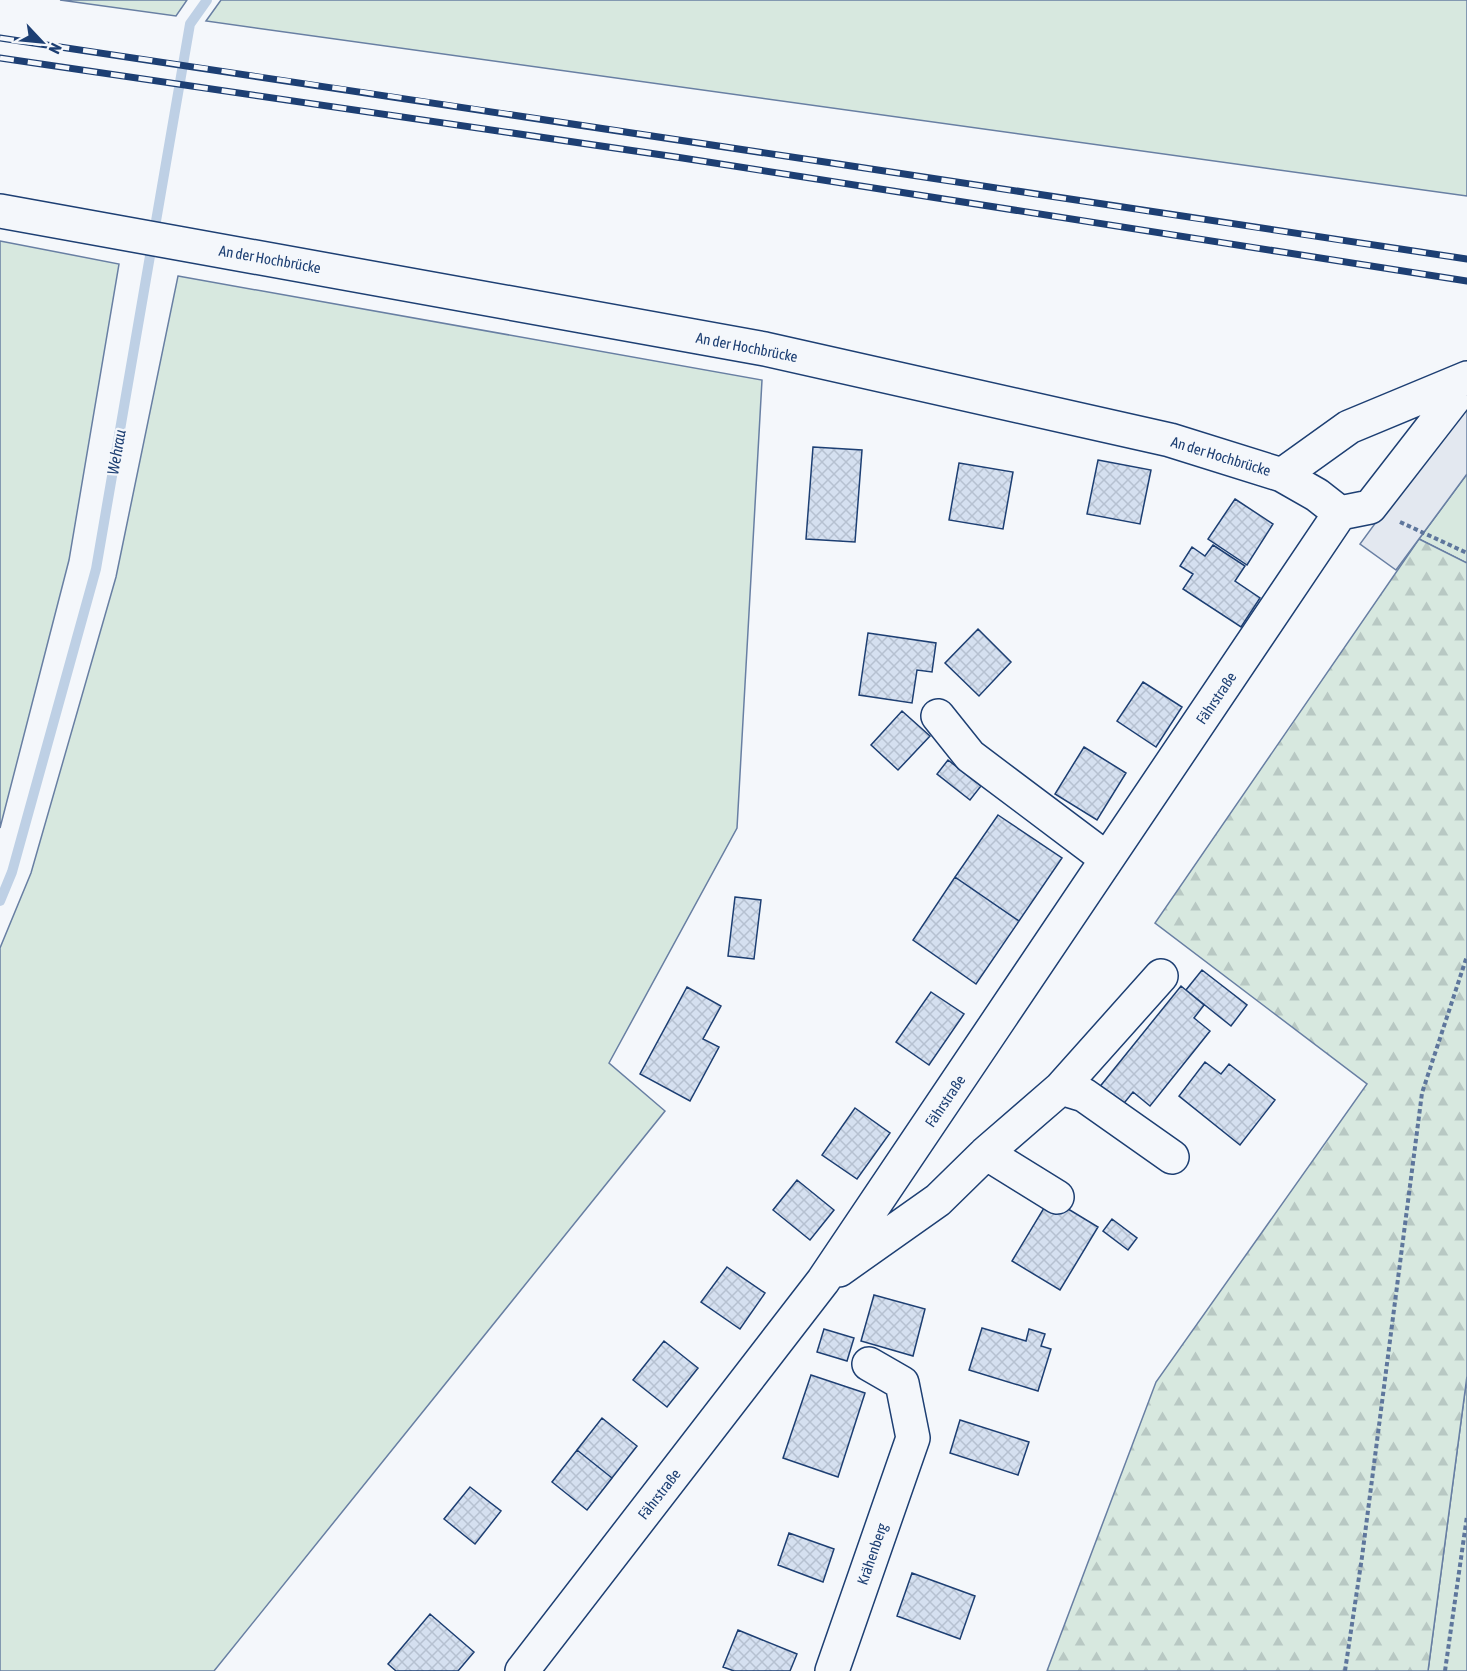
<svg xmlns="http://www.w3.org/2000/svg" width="1467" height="1671" font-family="'Asap Condensed',sans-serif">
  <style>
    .green { fill: #d7e8df; stroke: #687fa3; stroke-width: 1.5 }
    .forest { fill: url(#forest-firs); stroke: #687fa3; stroke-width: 1.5 }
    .parking { fill: #e3e8f0; stroke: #687fa3; stroke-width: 1.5 }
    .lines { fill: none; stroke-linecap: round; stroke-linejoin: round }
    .stream { stroke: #bed0e5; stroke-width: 10 }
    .building { fill: url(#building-cross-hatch); stroke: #1d3f73; stroke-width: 1.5 }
    .minor-casing { stroke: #1d3f73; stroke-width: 36 }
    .path { stroke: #5e769c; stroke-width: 4; stroke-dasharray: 4.5 3; stroke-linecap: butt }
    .minor { stroke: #f4f7fb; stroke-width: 33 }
    .rail-casing { stroke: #1d3f73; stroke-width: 7 }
    .rail { stroke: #f4f7fb; stroke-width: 4.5; stroke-dasharray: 14; stroke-linecap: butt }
    .labels { text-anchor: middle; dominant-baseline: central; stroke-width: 4.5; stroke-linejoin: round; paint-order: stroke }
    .street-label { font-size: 15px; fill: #1d3f73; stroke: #f4f7fb }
    .water-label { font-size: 16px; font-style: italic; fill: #1d3f73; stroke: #f4f7fb }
  </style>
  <defs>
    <pattern id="forest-firs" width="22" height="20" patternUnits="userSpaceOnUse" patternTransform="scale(1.5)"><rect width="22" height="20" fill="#d7e8df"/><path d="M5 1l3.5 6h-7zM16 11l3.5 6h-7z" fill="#b8c8c3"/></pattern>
    <pattern id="building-cross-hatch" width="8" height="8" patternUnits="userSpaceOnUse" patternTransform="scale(1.5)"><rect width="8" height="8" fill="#d5e0f0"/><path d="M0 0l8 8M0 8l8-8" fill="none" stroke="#b6c1d1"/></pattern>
  </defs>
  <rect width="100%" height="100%" fill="#f4f7fb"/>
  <!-- green -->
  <path class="green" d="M60 0H187L176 16Z
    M221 0H1467V196L206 21Z
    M0 241 119 264 69 560 0 828Z
    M178 276 762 380 737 828 609 1063 665 1111 214 1671H0V948L31 873 116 577Z
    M1467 474V563L1419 539Z
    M1467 1376V1671H1428Z"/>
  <!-- forest -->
  <path class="forest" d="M1419 539 1467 563V1376L1428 1671H1047L1156 1382 1367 1084 1155 923Z"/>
  <!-- parking -->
  <path class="parking" d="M1467 398V474L1396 570 1360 544Z"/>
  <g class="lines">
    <!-- stream -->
    <path class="stream" d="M0 901 12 872 96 569 190 24 207 0"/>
  </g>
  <!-- building -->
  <path class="building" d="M813 447 862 450 855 542 806 539Z
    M1098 460 1151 470 1140 524 1087 514Z
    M959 463 1013 472 1003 529 949 520Z
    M1235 499 1273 524 1247 565 1208 539Z
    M1213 545 1245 566 1235 581 1260 598 1241 627 1183 589 1193 574 1180 566 1192 547 1205 556Z
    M978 629 1011 662 979 696 945 663Z
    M868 633 936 643 932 672 917 670 912 703 859 695Z
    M1143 682 1182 707 1156 747 1117 721Z
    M902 711 930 736 898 770 871 745Z
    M1084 747 1126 773 1097 820 1055 794Z
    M948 760 981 786 970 800 937 774Z
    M998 815 1062 858 1019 921 955 877Z
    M955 877 1019 921 976 984 913 940Z
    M735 897 761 900 754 959 728 956Z
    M1202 970 1247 1005 1231 1026 1186 990Z
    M1181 986 1204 1005 1194 1018 1210 1031 1150 1106 1133 1092 1121 1107 1098 1089Z
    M687 987 721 1006 703 1039 719 1047 690 1101 640 1074Z
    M931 992 964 1014 929 1065 896 1042Z
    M1205 1062 1221 1074 1229 1064 1275 1100 1240 1145 1179 1096Z
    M855 1108 890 1133 857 1179 822 1155Z
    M797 1180 834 1210 810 1240 773 1210Z
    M1050 1198 1098 1227 1060 1290 1012 1261Z
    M1112 1219 1137 1238 1128 1250 1103 1231Z
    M727 1267 765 1293 740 1329 701 1302Z
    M874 1295 925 1309 913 1356 861 1341Z
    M982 1328 1026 1341 1029 1329 1045 1334 1041 1346 1051 1349 1038 1391 969 1370Z
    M824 1329 854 1338 847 1361 817 1352Z
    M664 1341 698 1368 667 1407 633 1380Z
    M811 1375 865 1393 838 1477 783 1458Z
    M602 1418 637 1446 612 1478 577 1450Z
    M960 1420 1029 1442 1018 1475 950 1453Z
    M577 1450 612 1478 587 1510 552 1482Z
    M470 1487 501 1511 475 1544 444 1519Z
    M789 1533 834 1549 823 1582 778 1565Z
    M912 1573 975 1596 960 1639 897 1616Z
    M430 1614 474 1652 458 1671H396L388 1664Z
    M738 1630 797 1654 790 1671H734L723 1667Z"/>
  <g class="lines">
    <!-- minor casing -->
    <g class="minor-casing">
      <path id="minor" d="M0 211 765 349 1170 440 1282 475 1317 495 1340 513
        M1282 475 1349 427 1467 378
        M938 716 970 756 1107 859
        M1061 1088 1084 1095 1172 1157
        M986 1153 1057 1197
        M839 1270 938 1200 986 1153 1061 1088 1161 976
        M522 1671 823 1281 1340 513 1370 507 1467 382
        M832 1671 913 1438 902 1383 869 1364"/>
    </g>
    <!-- path -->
    <path class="path" d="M1400 522 1467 553
      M1345 1671 1362 1557 1422 1093 1467 956
      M1445 1671 1467 1516"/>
    <!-- minor -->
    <use href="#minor" class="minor"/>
    <!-- rail casing -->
    <g class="rail-casing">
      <path id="rail" d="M0 38C489 110 978 186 1467 259
        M0 58 676 157 1467 281"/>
    </g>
    <!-- rail -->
    <use href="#rail" class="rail"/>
  </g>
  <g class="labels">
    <!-- street labels -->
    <g class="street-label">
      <text transform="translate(270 259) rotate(10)">An der Hochbrücke</text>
      <text transform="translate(747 347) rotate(11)">An der Hochbrücke</text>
      <text transform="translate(1221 456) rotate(17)">An der Hochbrücke</text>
      <text transform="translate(1216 698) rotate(-56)">Fährstraße</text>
      <text transform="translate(945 1101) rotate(-56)">Fährstraße</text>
      <text transform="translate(659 1494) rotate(-52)">Fährstraße</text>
      <text transform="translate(872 1554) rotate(-71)">Krähenberg</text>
    </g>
    <!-- water labels -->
    <g class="water-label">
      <text transform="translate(116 452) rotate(-80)">Wehrau</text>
    </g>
  </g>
  <!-- north arrow -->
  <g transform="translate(42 42) rotate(116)" stroke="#f4f7fb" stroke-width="4.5" paint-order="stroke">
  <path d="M0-4.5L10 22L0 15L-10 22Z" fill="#1d3f73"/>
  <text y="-9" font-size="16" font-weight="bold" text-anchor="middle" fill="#1d3f73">N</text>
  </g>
</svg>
